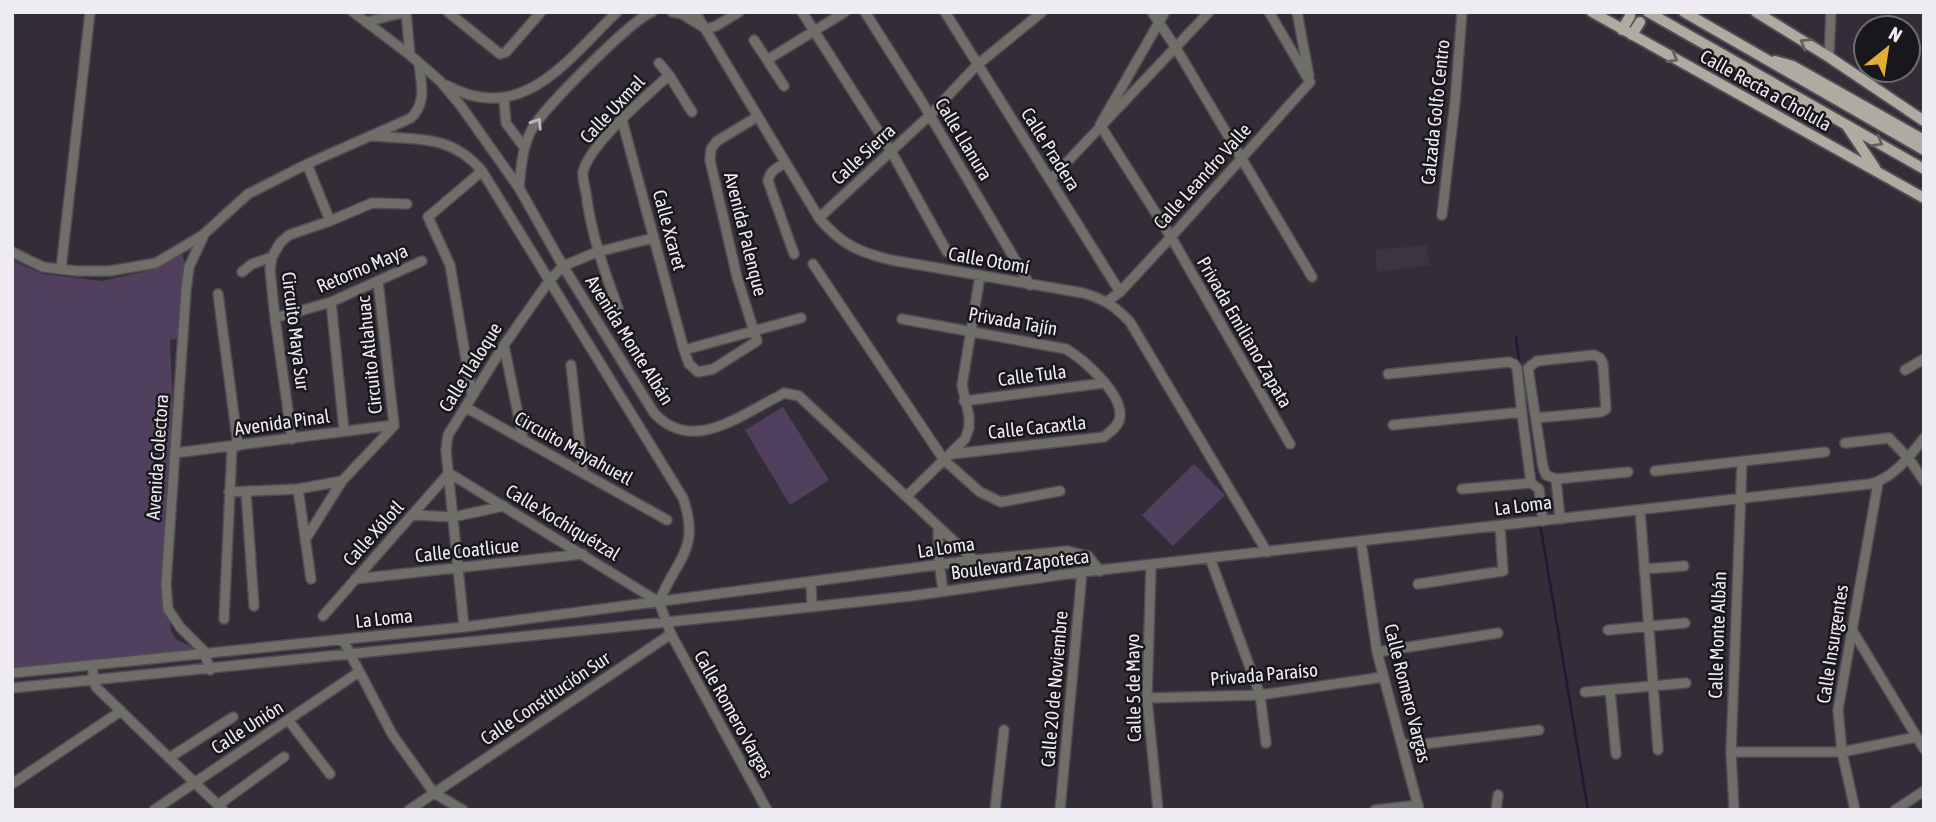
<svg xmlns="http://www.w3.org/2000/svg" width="1936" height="822" font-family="'Asap Condensed',sans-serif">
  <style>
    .built { fill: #3d3443 }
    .green { fill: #513f5e }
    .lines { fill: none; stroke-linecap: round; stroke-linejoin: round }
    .stream { stroke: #2a1537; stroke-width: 2.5 }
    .minor-casing { stroke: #514b55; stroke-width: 12 }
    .major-casing { stroke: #514b55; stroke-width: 14 }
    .minor { stroke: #706e69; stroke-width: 9 }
    .major { stroke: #b0aba0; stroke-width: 10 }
    .oneway { stroke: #64615e }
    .oneway2 { stroke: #bcb9bb }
    .labels { text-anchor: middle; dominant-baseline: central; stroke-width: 5; stroke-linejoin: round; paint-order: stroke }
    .street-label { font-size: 19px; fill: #efebf2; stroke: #19171b }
  </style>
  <rect width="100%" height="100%" fill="#332d37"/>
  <!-- built -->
  <path class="built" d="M1426 245 1430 265 1377 272 1375 250Z"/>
  <!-- green -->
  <path class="green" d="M182 254 187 269 181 338 170 340 175 453 166 584 171 631 177 640 205 653 12 674V260L42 274 103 281 159 268Z
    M783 407 829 480 790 505 745 430Z
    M1194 464 1225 495 1173 546 1142 515Z"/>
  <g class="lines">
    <!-- stream -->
    <path class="stream" d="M1516 337 1520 367
      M1526 409 1536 482
      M1540 523 1588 810"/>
    <!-- minor casing -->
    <g class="minor-casing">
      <path id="minor" d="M353 12 410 55 440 81 461 106 519 188 563 266 654 413C692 454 739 416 779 396L784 393 799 396 974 560
        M406 12 410 55
        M448 12 500 54 506 52 541 12
        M672 12 682 14 706 29 716 26 739 12
        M695 12 819 218C841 244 858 252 891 260L1083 293C1104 299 1115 306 1130 322L1267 552
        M802 12 891 151 947 252
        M865 12 922 102 1030 285
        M945 12 1120 292
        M1152 12 1176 48 1312 277
        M1165 12 1100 125 1171 237 1290 444
        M1269 12 1310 82
        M1297 12 1309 76
        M366 22 405 12
        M754 40 784 86
        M1829 57 1831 12
        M767 60 845 12
        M659 63 669 75 692 112
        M446 85C522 127 567 60 617 12
        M504 99 506 123 524 147
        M622 120 684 350 689 364 698 372 713 369 757 341 737 277 710 160 711 149 717 141 757 117
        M373 136C417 140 451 134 482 171L683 498C701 550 676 559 659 602
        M786 163C777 168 770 170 768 181L794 254
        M307 164 330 221
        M1050 180 1209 12
        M519 188C521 168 522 147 532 129 543 109 632 19 652 12
        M1442 215 1455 102 1462 12
        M819 218 930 115 977 65 1042 12
        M203 237 189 267 186 290 166 584 168 609 180 627 204 651 210 670
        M12 252 43 267 77 271H110L156 263 203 235 248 194 307 164 411 118C427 103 421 84 419 63
        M813 264 944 460 980 492 1001 502 1060 491
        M61 269 90 12
        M242 272 252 264 272 257
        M378 281 394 425
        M218 294 238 446
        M1108 301 1120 292 1171 237 1310 82
        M331 302 344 431
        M618 308C604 270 591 234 586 193 585 187 582 178 583 172 590 143 647 96 669 75
        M275 318 331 302 422 261
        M902 319 1066 349C1083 359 1122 393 1120 416 1120 425 1110 432 1104 437L952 454
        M504 345 523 439
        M684 350 801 318
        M571 365 583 473
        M1905 370 1924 359
        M1388 374 1509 362 1514 364 1517 368 1522 414
        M472 395 450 265 428 217 482 171
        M964 401 1104 383
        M465 407 667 520
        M1536 418 1601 412 1606 409 1603 364 1600 358 1594 355 1537 361 1528 368 1543 467 1546 475 1556 479
        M1393 425 1513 413 1522 414 1531 483
        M292 439 275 318 270 270 272 257 280 243 289 235 330 221 372 203 407 204
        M1845 443 1889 438 1909 459 1924 481
        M175 453 394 425
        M1655 471 1825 452
        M298 489 311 579
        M1462 489 1531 483 1539 489 1543 521
        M229 492 298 489 342 481
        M246 492 254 606
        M907 496 965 439 969 428V416L962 385 980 276
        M1640 510 1658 750
        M414 515 453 517 504 506
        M1560 519 1556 479 1628 472
        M938 526 939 562 943 591
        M305 540 342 481 394 426
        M1361 541 1377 652 1419 810
        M1210 558 1260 695 1266 743
        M1151 566 1147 698 1158 810
        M1644 569 1684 566
        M355 579 583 554
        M811 583 812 607
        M1418 584 1503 571 1500 526
        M323 616 449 473 659 602
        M224 619 232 447
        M464 627 446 450 448 435 504 345 549 281 563 266 597 252 653 238
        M1851 628 1924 749
        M1608 630 1685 623
        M671 634 767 810
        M343 640 392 734 434 793 463 810
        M1377 652 1498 633
        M93 665V679L96 687 223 810
        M12 673 464 627 974 560 1067 551 1088 556 1100 571
        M12 688 736 615 911 596 1082 572 1869 484C1892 480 1910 456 1924 438
        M1610 690 1616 754
        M1585 692 1686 683
        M1147 698 1260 695 1383 677
        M289 721 330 774
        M1402 743 1410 745 1424 744 1539 730
        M1731 752H1842L1916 737
        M169 758 233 717
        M12 784 121 711
        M218 805 284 757
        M154 810 359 672
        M409 810 671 634 659 602
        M995 810 1004 730
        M1060 810 1082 572
        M1375 810 1418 805
        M1496 810 1498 795
        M1734 810 1731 752 1742 461
        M1855 810 1842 752 1838 710 1878 483
        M1895 810 1924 791"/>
    </g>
    <!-- major casing -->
    <g class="major-casing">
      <path id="major" d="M1592 12 1924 198
        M1648 12 1924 169
        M1684 12 1924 150
        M1756 12 1829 57 1924 121
        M1622 30 1630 16
        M1632 35 1640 22
        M1775 61 1793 66 1924 140
        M1847 126 1875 168"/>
    </g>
    <!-- minor -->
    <use href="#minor" class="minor"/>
    <!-- major -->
    <use href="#major" class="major"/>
  </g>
  <!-- one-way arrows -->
  <defs><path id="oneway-chevron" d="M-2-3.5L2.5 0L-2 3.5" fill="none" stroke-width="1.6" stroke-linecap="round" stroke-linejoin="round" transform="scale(1.75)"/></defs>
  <g class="oneway">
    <use href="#oneway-chevron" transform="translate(1805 43) rotate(-148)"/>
    <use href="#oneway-chevron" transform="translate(1673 58) rotate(29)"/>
    <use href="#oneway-chevron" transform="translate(1878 142) rotate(30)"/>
  </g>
  <use class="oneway2" href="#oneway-chevron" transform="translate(537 123) rotate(-57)"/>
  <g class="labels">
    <!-- street labels -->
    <g class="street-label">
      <text transform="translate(1766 90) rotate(29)">Calle Recta a Cholula</text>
      <text transform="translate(612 109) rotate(-47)">Calle Uxmal</text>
      <text transform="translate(1435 112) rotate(-84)">Calzada Golfo Centro</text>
      <text transform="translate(964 139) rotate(59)">Calle Llanura</text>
      <text transform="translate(1051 149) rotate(58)">Calle Pradera</text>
      <text transform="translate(863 154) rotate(-43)">Calle Sierra</text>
      <text transform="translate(1202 176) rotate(-48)">Calle Leandro Valle</text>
      <text transform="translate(670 230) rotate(75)">Calle Xcaret</text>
      <text transform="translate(746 234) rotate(76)">Avenida Palenque</text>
      <text transform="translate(989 260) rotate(10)">Calle Otomí</text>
      <text transform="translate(362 268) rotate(-23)">Retorno Maya</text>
      <text transform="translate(1013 321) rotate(10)">Privada Tajín</text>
      <text transform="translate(296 331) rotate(83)">Circuito Maya Sur</text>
      <text transform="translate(1245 332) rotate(60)">Privada Emiliano Zapata</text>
      <text transform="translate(630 340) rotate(58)">Avenida Monte Albán</text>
      <text transform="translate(369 355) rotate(-96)">Circuito Atlahuac</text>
      <text transform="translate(470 367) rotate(-58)">Calle Tlaloque</text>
      <text transform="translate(1032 375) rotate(-7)">Calle Tula</text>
      <text transform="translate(282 422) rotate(-8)">Avenida Pinal</text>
      <text transform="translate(1037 427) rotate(-6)">Calle Cacaxtla</text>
      <text transform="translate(574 448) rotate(29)">Circuito Mayahuetl</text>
      <text transform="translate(157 457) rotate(-86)">Avenida Colectora</text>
      <text transform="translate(1523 505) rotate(-7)">La Loma</text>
      <text transform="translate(563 522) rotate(31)">Calle Xochiquétzal</text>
      <text transform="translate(373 533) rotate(-48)">Calle Xólotl</text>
      <text transform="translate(946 547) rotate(-8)">La Loma</text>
      <text transform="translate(467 550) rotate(-6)">Calle Coatlicue</text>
      <text transform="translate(1020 564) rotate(-7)">Boulevard Zapoteca</text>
      <text transform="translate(384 618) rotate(-6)">La Loma</text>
      <text transform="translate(1717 635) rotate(-88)">Calle Monte Albán</text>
      <text transform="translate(1832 644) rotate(-81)">Calle Insurgentes</text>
      <text transform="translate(1264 674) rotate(-5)">Privada Paraíso</text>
      <text transform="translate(1133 688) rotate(-91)">Calle 5 de Mayo</text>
      <text transform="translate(1054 689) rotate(-85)">Calle 20 de Noviembre</text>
      <text transform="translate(1408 693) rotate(76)">Calle Romero Vargas</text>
      <text transform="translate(545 698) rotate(-34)">Calle Constitución Sur</text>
      <text transform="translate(734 714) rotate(61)">Calle Romero Vargas</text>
      <text transform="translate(247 727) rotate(-33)">Calle Unión</text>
    </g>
  </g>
  <!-- border -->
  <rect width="1936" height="822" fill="none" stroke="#efebf2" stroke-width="28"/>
  <!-- north arrow -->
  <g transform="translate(1887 49) rotate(30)"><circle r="33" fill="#19171b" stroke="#6f6c71" stroke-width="2"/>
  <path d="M0-5L12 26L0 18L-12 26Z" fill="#e1af34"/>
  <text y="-10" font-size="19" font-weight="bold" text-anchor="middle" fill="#efebf2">N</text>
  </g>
</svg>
